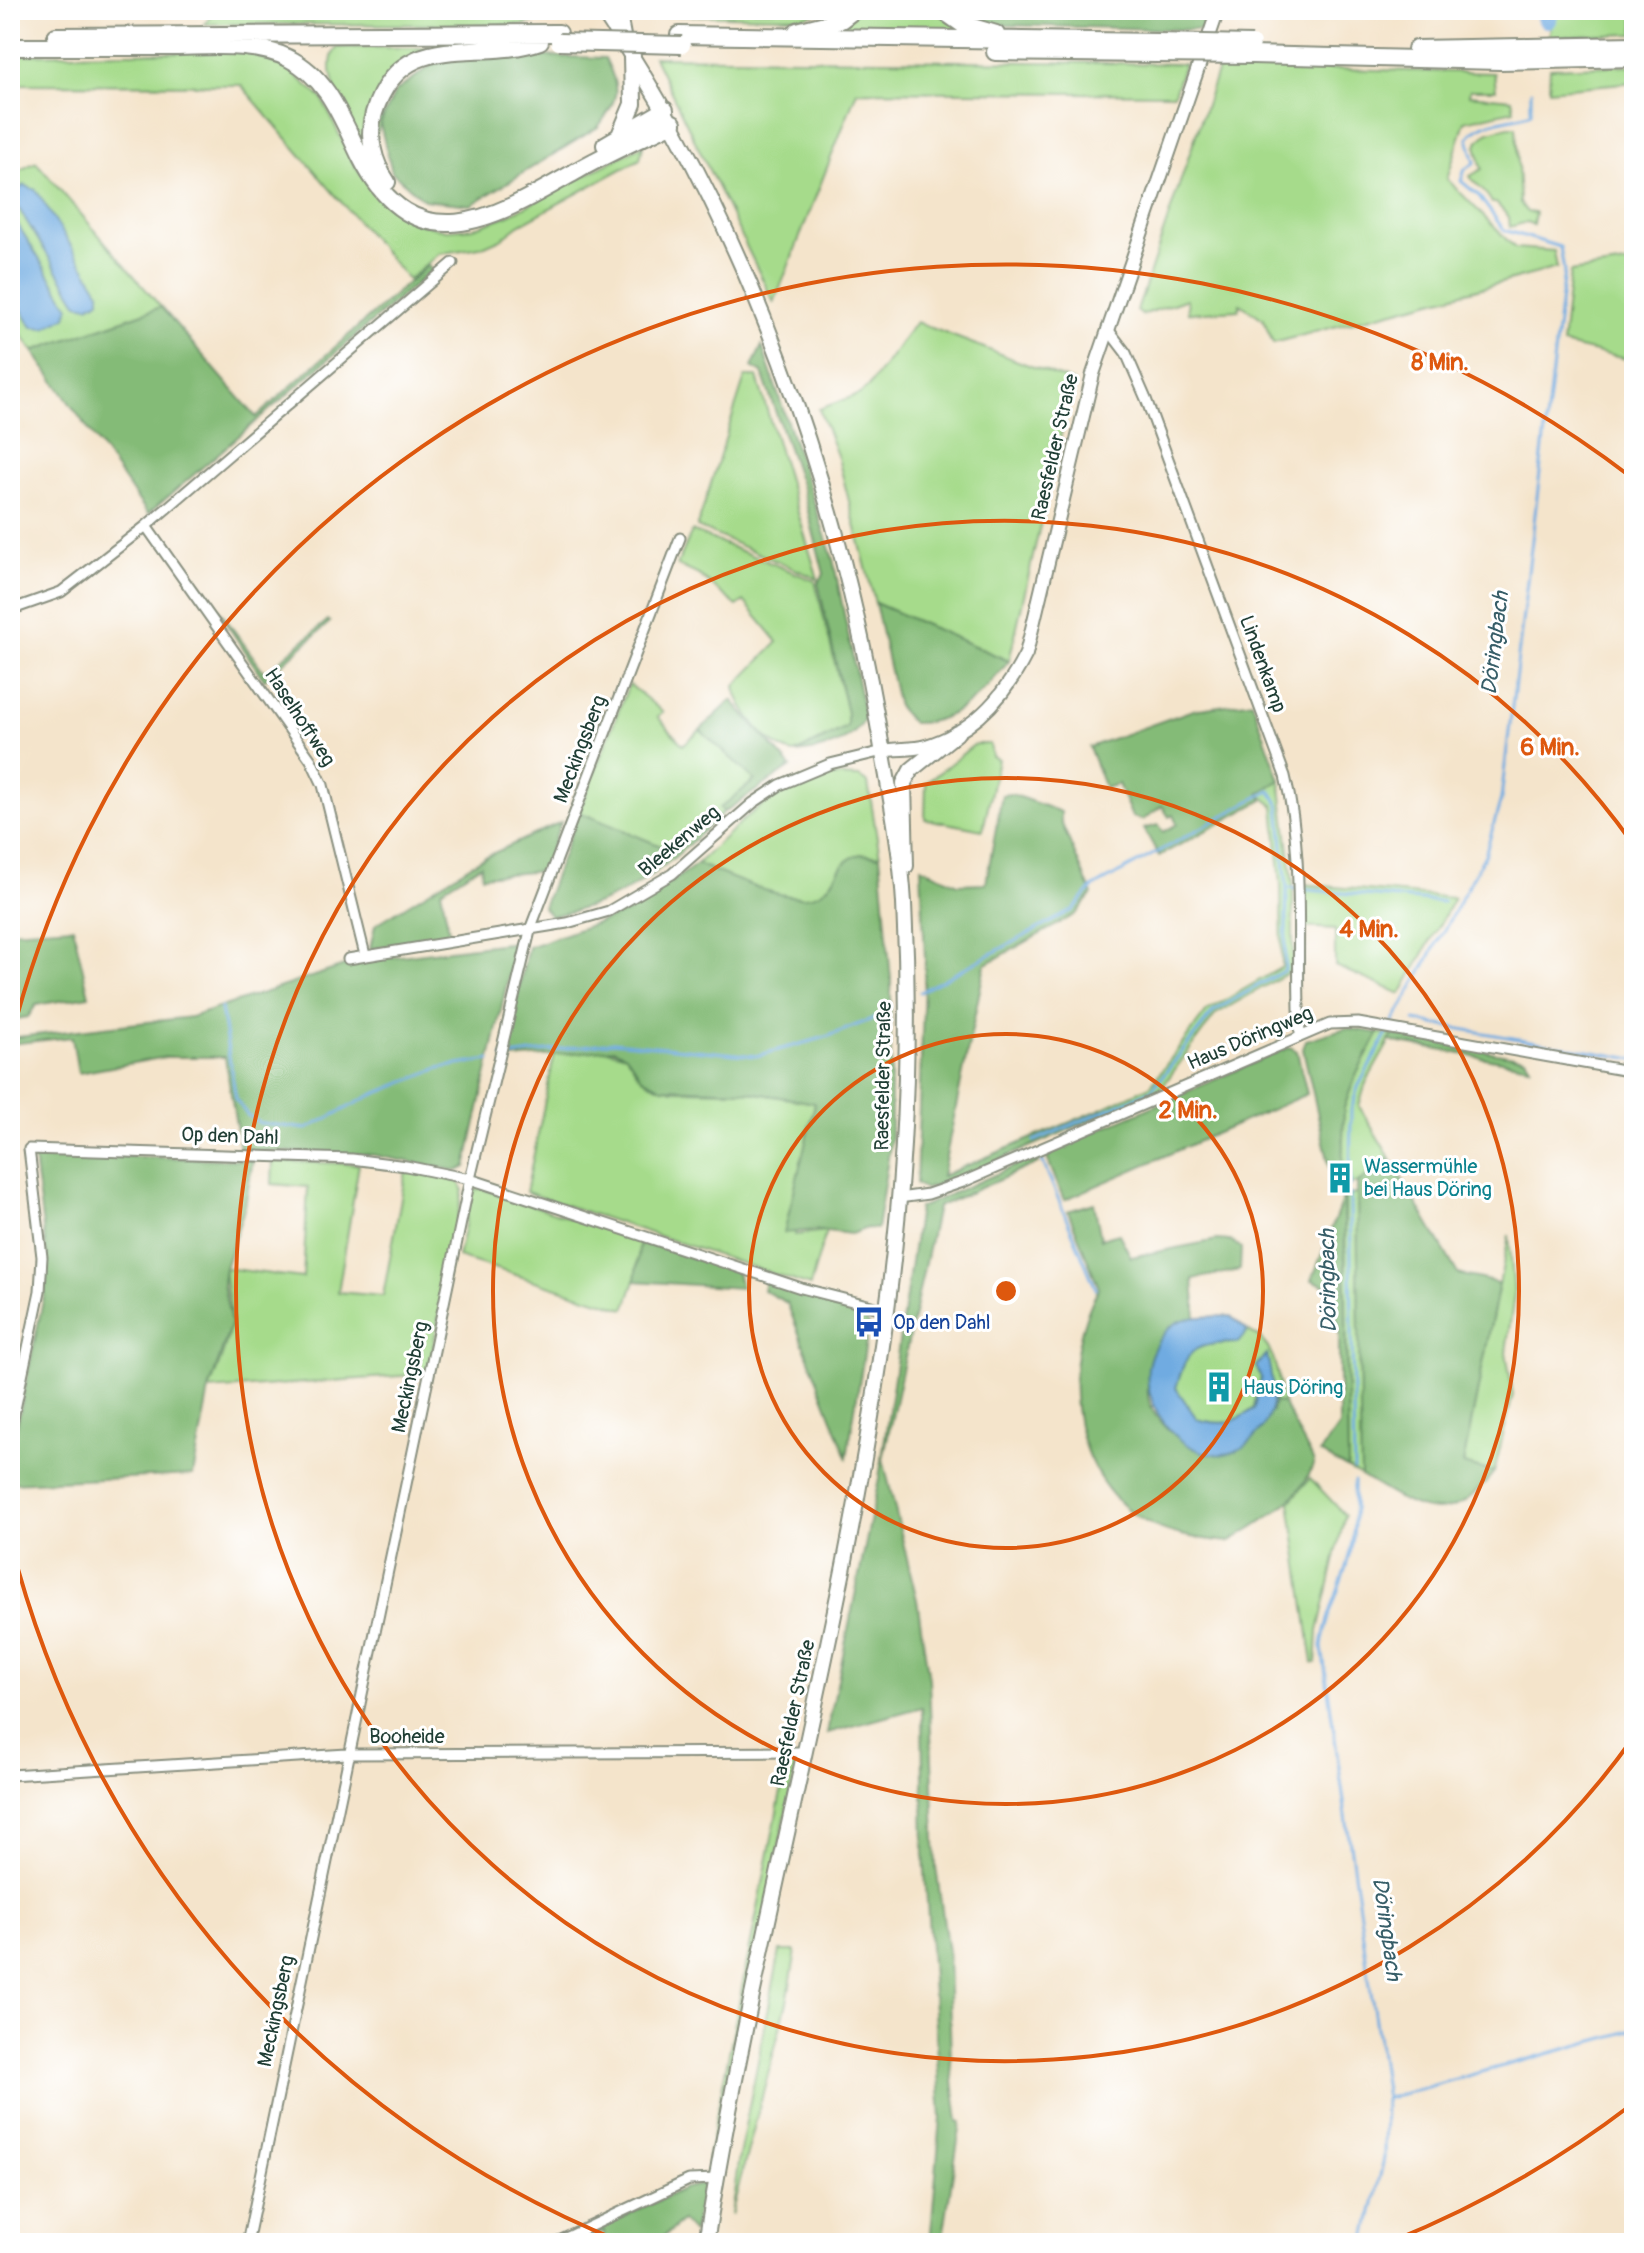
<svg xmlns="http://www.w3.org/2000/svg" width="1644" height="2253" font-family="Pangolin,sans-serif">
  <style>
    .green { fill: #a6db8b; stroke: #628c60; stroke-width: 2 }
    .forest { fill: #84bb77; stroke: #527c56; stroke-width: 2 }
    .water { fill: #6fabe1; stroke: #47748a; stroke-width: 2 }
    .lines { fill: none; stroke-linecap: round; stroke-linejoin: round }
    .stream { stroke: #6fabe1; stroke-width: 3 }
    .river { stroke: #6fabe1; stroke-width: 20 }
    .minor-casing { stroke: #8a9080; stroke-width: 13 }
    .secondary-casing { stroke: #8a9080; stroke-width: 16 }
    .primary-casing { stroke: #8a9080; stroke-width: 18 }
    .trunk-casing { stroke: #8a9080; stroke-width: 20 }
    .minor { stroke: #fff; stroke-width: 9 }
    .secondary { stroke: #fff; stroke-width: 12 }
    .primary { stroke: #fff; stroke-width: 14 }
    .trunk { stroke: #fff; stroke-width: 16 }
    .trunk-bridge-casing { stroke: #8a9080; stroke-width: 20; stroke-linecap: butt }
    .trunk-bridge { stroke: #fff; stroke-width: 16 }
    .ring { fill: none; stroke: #de580e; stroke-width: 4 }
    .labels { text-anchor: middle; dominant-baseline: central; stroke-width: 6; stroke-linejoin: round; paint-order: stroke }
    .street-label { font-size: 20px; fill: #1f3d34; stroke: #fff }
    .culture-label { font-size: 20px; fill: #0d838f; stroke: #fff; text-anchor: start }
    .transit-label { font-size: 20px; fill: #164399; stroke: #fff; text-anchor: start }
    .water-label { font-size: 22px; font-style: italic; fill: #375e68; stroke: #fff }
    .centre { fill: #de580e; stroke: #fff; stroke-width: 4 }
    .ring-label { font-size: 24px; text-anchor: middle; font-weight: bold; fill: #de580e; stroke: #fff; stroke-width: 6; stroke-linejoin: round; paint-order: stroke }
  </style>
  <rect width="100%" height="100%" fill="#fff"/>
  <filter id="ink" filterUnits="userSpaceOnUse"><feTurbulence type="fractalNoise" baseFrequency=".0125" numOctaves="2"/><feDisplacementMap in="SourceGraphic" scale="16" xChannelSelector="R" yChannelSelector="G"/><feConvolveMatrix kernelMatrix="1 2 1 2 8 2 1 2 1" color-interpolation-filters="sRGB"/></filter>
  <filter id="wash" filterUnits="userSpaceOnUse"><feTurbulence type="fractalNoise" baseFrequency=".006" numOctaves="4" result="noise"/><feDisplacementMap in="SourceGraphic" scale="32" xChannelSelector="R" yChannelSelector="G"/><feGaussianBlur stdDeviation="1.8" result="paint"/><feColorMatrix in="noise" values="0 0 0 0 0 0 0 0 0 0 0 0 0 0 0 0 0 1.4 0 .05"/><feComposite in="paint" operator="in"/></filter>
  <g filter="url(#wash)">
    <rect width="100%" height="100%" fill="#f4e4cb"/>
    <!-- green -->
    <path class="green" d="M215 10H562L566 14 523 25 205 24Z
      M638 10H833L803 17 641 15Z
      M859 10H933L971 35 827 30Z
      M1559 10H1634V34L1549 37 1552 20Z
      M338 47 430 48 393 69 370 162C358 137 314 69 338 47Z
      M244 51 287 68 322 98 352 161 372 189 411 221 446 230 473 228 509 215 643 145 640 159 519 225 501 239 485 246 439 254 408 280 241 85 10 84V55Z
      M654 57 1184 64 1174 94 857 91 774 303Z
      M1634 65V82L1549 90 1550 68Z
      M1219 66 1494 73 1496 90H1470L1469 95 1512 99 1514 110 1465 121 1447 179 1515 248 1554 251 1557 268 1273 343 1263 319 1240 304 1239 310 1188 313 1187 299 1142 315 1137 311Z
      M1509 127H1516L1520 203 1527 212 1535 213 1533 225 1527 222 1510 227 1509 217 1496 203H1492C1486 190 1476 187 1470 176L1482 169 1476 145C1484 131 1494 130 1509 127Z
      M36 162 161 307 33 351 10 318V175Z
      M1634 263V361L1562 344 1570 272Z
      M916 322 1073 382 1009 661 875 603 838 458 819 409 860 394 869 386Z
      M745 377H757L818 579 697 527Z
      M692 531 815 581 847 713V727L795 753C771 750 738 709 735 686L778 642 744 601 737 606 699 575 677 565Z
      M629 684 663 712 658 717 683 745 700 730 755 780 721 808 724 812 717 818 712 815 677 846 668 849 579 812Z
      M975 744H990L992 756 998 759 983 830 925 819 926 783Z
      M834 776 859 777 868 783 880 856C828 852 843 889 810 897 782 903 725 874 697 864 728 835 764 792 805 788V783Z
      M1280 780 1293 883V970L1216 1014 1159 1091 1103 1115 1101 1109 1150 1086 1207 1011 1282 967 1281 885 1274 806 1258 793Z
      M1302 884 1454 898 1401 994 1335 966V929L1303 927Z
      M1379 1033 1393 1035 1366 1083 1359 1106 1390 1158 1357 1184 1346 1183 1345 1172H1342L1344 1108 1355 1077Z
      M600 1048 626 1055 638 1074 672 1090 744 1091 816 1103 795 1235 826 1231 810 1286 526 1192 555 1052Z
      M273 1161 359 1164 338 1292 383 1296 406 1171 458 1181 463 1189 428 1374 209 1390C219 1364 231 1339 230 1311 230 1296 223 1285 225 1268L303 1278 308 1187 272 1184Z
      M480 1188 640 1241 635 1281 625 1309 458 1257 472 1192Z
      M1345 1193 1350 1196 1357 1193 1361 1476 1348 1469Z
      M1509 1235 1514 1294 1506 1352 1513 1395 1494 1472 1463 1464Z
      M1248 1331C1277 1343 1277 1375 1283 1403L1274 1402 1267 1355 1256 1366 1261 1378 1253 1409C1233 1424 1221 1426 1197 1419L1176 1388C1188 1345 1195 1344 1237 1343Z
      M1310 1478 1345 1515 1318 1631 1316 1663H1313L1290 1502Z
      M788 1757 796 1764 715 2159 707 2163Z
      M780 1951H796L787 2002 731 2215 739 2156Z"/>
    <!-- forest -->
    <path class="forest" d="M960 10H1208L1201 30 1000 25 971 18Z
      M472 54 605 58C620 89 620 98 598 127L471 205 424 200 392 172 380 124 395 92 433 64Z
      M428 265 432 270 148 514 33 351 161 307 256 417Z
      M762 346 833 559 865 718C853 743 820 751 795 753L847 727V713L818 583 824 574 802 488 762 373 752 367Z
      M194 575 265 673 328 620 330 622 264 680Z
      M875 603 1009 661C985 692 953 725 912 723L898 707Z
      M732 700 791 767 724 812 720 808 755 780 700 730Z
      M1252 701 1280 780 1259 793 1263 800 1159 856 1144 829 1159 825 1163 832 1177 824 1173 815 1169 817 1162 806 1143 820 1132 817 1118 784 1105 788 1089 747 1193 710Z
      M1011 794 1061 812V822L1092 894 1076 914 985 965 942 1176 1101 1109 1103 1115 948 1182 925 1189 916 1184 925 959 921 867 958 884 986 883 1002 795Z
      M579 812 668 849 678 846 712 814 717 818C663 870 626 903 550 916L543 907Z
      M561 822 543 871 482 876 481 865 441 890 450 936 370 949 375 925 481 859Z
      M860 854 880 856 891 980V1139L877 1229 867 1228 851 1234 818 1230 784 1233 815 1103 744 1091 662 1088 642 1078 626 1055 614 1049 503 1060 528 947 628 912 697 864C724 874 796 910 821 892 840 880 834 863 860 854Z
      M73 927 89 996 36 1005 28 1017 10 1020V931Z
      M516 942 466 1167 458 1171 374 1155 240 1150 225 1057H166L78 1073 72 1037 10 1044V1038L191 1017 359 961Z
      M1346 1028 1379 1033 1355 1077 1344 1108 1342 1172 1331 1173 1303 1049 1306 1040Z
      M1393 1035 1525 1058 1530 1066 1389 1041Z
      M1290 1047 1297 1051 1307 1094 1064 1200 1045 1153Z
      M40 1154 253 1160 245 1206 225 1268 223 1284 231 1323 209 1390 193 1475 10 1483V1459L45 1291 47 1258 34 1159Z
      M1035 1157 1038 1163 937 1207 883 1459 917 1600 929 1679 936 1867 948 1952 951 2064 958 2121 961 2122 942 2243H930L941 2118 924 1856 922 1707 827 1733 879 1478 919 1208Z
      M1390 1158 1458 1274 1499 1283 1463 1464 1494 1472C1448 1533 1416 1510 1361 1476L1357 1184Z
      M1344 1195 1348 1469 1320 1453 1339 1426V1328L1332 1296 1326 1286 1312 1280Z
      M1094 1203 1101 1239 1119 1234 1131 1257 1217 1240 1231 1241 1241 1248 1240 1270 1193 1279 1196 1318 1179 1321C1150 1372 1124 1399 1184 1442L1272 1411 1274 1402 1283 1403 1314 1462C1302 1502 1262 1520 1230 1542 1197 1539 1164 1535 1136 1516 1066 1467 1059 1358 1099 1288L1068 1211Z
      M640 1241 737 1272 741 1288 635 1281Z
      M765 1282 840 1307 845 1312H856L869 1324 847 1457 787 1303 763 1290Z
      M704 2184 693 2233 682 2221 656 2243H604V2231L579 2243H567L685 2188Z"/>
    <!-- water -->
    <path class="water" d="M24 185 36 190 100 292V300L88 306 78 304 11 196Z
      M10 212 69 307 66 317 45 328 32 327 10 291Z
      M1230 1316 1248 1331 1238 1343C1195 1344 1188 1345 1176 1388L1197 1419C1221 1426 1233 1424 1254 1409L1261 1378 1256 1366 1267 1354C1274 1389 1279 1412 1253 1439 1205 1489 1122 1406 1155 1347 1160 1337 1170 1325 1180 1321 1195 1315 1215 1317 1230 1316Z"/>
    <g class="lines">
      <!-- stream -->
      <path class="stream" d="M920 992 1073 910 1092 888 1270 790 1279 805 1287 888
        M221 1008 236 1099 247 1115 260 1123 307 1129 370 1096 439 1068 490 1060
        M1415 1021 1634 1059
        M503 1057 613 1042 756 1056 826 1037 885 1014
        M1034 1141 1151 1091 1214 1011 1285 970 1287 888 1443 902
        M1040 1155 1096 1289
        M1350 1186 1351 1110 1358 1087 1485 855 1501 799 1564 271 1560 247 1504 230 1479 196 1461 181 1465 169 1475 163 1468 138C1481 118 1509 122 1531 113V91
        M1350 1194 1354 1470
        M1354 1481C1354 1507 1356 1532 1349 1556 1341 1588 1326 1615 1322 1647L1385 2091 1384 2158 1365 2243
        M1387 2098 1634 2030"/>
      <!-- river -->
      <path class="river" d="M1547 18 1549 10"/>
    </g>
  </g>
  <g filter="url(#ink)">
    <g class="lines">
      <!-- minor casing -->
      <g class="minor-casing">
        <path id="minor" d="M1107 328 1126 353 1146 399 1285 776C1306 859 1295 949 1300 1034
          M146 526 311 760 323 785 365 955
          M10 610 61 592 146 526 453 263
          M348 959 567 923 609 911 672 874 753 803 780 785 830 764 883 751
          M899 1198 928 1194 963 1182 1330 1024 1358 1023 1634 1072
          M10 1433 40 1291 42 1257 29 1149 352 1159 406 1166 470 1179 801 1288 887 1310
          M10 1775 347 1754 805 1752
          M247 2243 470 1179 531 927 680 538
          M555 2243 689 2180 717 2179"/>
      </g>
      <!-- secondary casing -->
      <g class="secondary-casing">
        <path id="secondary" d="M883 751C897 748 912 750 926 746 973 732 1005 696 1026 654L1093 374 1218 10"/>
      </g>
      <!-- primary casing -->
      <g class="primary-casing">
        <path id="primary" d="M602 10C749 229 838 484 881 742 890 795 901 850 904 903 911 1038 905 1175 887 1309 846 1623 755 1930 706 2243
          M906 866 904 783 911 770 957 733"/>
      </g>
      <!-- trunk casing -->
      <g class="trunk-casing">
        <path id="trunk" d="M617 10 623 41
          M942 10 962 24 996 34
          M797 31 841 20 854 10
          M679 35 1157 42
          M56 36 559 33
          M10 47C63 47 115 47 168 47 206 47 253 41 288 58 329 78 342 120 361 158 417 269 501 214 580 169 610 152 642 138 673 123
          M1416 49 1634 45
          M995 52 1156 54
          M1251 55 1500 61 1634 58
          M620 135 633 104 632 56
          M605 145 665 110
          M387 182C373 162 367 136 374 113 401 25 478 63 540 41"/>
      </g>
      <!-- minor -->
      <use href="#minor" class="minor"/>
      <!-- secondary -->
      <use href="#secondary" class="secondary"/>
      <!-- primary -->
      <use href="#primary" class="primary"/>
      <!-- trunk -->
      <use href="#trunk" class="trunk"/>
      <!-- trunk-bridge casing -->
      <g class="trunk-bridge-casing">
        <path id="trunk-bridge" d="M559 42 682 45
          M1157 42 1252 44
          M1156 54 1251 55"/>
      </g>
      <!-- trunk-bridge -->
      <use href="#trunk-bridge" class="trunk-bridge"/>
    </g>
  </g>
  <!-- distance rings -->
  <g class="ring">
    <circle cx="1006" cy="1291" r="257"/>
    <circle cx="1006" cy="1291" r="513"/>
    <path d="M1633 1738A770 770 0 1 1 1633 844"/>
    <path d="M1631 2105A1026 1026 0 0 1 1390 2242M622 2242A1026 1026 0 0 1 10 1539M10 1043A1026 1026 0 0 1 1631 477"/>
  </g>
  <!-- icons -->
  <defs>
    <g id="building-bare" transform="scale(2.4)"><path d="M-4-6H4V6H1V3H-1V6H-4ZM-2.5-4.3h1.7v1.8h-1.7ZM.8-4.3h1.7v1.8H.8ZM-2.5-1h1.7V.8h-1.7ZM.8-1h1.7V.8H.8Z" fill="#0f9aa8" stroke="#fff" stroke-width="2.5" paint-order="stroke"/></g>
    <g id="bus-bare" transform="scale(2.4)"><path d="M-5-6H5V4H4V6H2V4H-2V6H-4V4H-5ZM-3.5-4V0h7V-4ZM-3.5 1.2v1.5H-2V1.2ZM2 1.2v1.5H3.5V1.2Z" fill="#1a4fb4" stroke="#fff" stroke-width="2.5" paint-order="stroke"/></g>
  </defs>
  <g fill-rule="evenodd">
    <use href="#building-bare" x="1340" y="1178"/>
    <use href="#bus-bare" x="869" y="1322"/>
    <use href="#building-bare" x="1219" y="1387"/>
  </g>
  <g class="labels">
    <!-- street labels -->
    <g class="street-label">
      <text transform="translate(1055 447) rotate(-77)">Raesfelder Straße</text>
      <text transform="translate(1263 664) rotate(70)">Lindenkamp</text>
      <text transform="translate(300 717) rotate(57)">Haselhoffweg</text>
      <text transform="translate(580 749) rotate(-69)">Meckingsberg</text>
      <text transform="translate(679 841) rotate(-40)">Bleekenweg</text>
      <text transform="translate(1250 1038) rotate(-23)">Haus Döringweg</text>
      <text transform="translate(883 1076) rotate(-89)">Raesfelder Straße</text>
      <text transform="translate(230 1136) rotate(2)">Op den Dahl</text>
      <text transform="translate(410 1377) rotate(-78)">Meckingsberg</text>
      <text transform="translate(793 1713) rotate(-78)">Raesfelder Straße</text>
      <text x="407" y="1736">Booheide</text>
      <text transform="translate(276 2011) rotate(-78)">Meckingsberg</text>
    </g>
    <!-- culture labels -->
    <g class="culture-label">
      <text x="1364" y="1166">Wassermühle<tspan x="1364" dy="23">bei Haus Döring</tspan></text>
      <text x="1243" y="1387">Haus Döring</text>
    </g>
    <!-- transit labels -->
    <g class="transit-label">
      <text x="893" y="1322">Op den Dahl</text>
    </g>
    <!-- water labels -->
    <g class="water-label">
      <text transform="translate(1495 643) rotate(-83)">Döringbach</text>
      <text transform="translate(1328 1281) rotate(-91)">Döringbach</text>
      <text transform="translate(1387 1929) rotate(82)">Döringbach</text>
    </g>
  </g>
  <circle cx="1006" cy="1291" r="12" class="centre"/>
  <g class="ring-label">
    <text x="1440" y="370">8 Min.</text>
    <text x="1550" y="755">6 Min.</text>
    <text x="1369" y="937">4 Min.</text>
    <text x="1188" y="1118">2 Min.</text>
  </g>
  <!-- margin -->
  <rect width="1644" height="2253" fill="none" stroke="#fff" stroke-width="40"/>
</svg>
